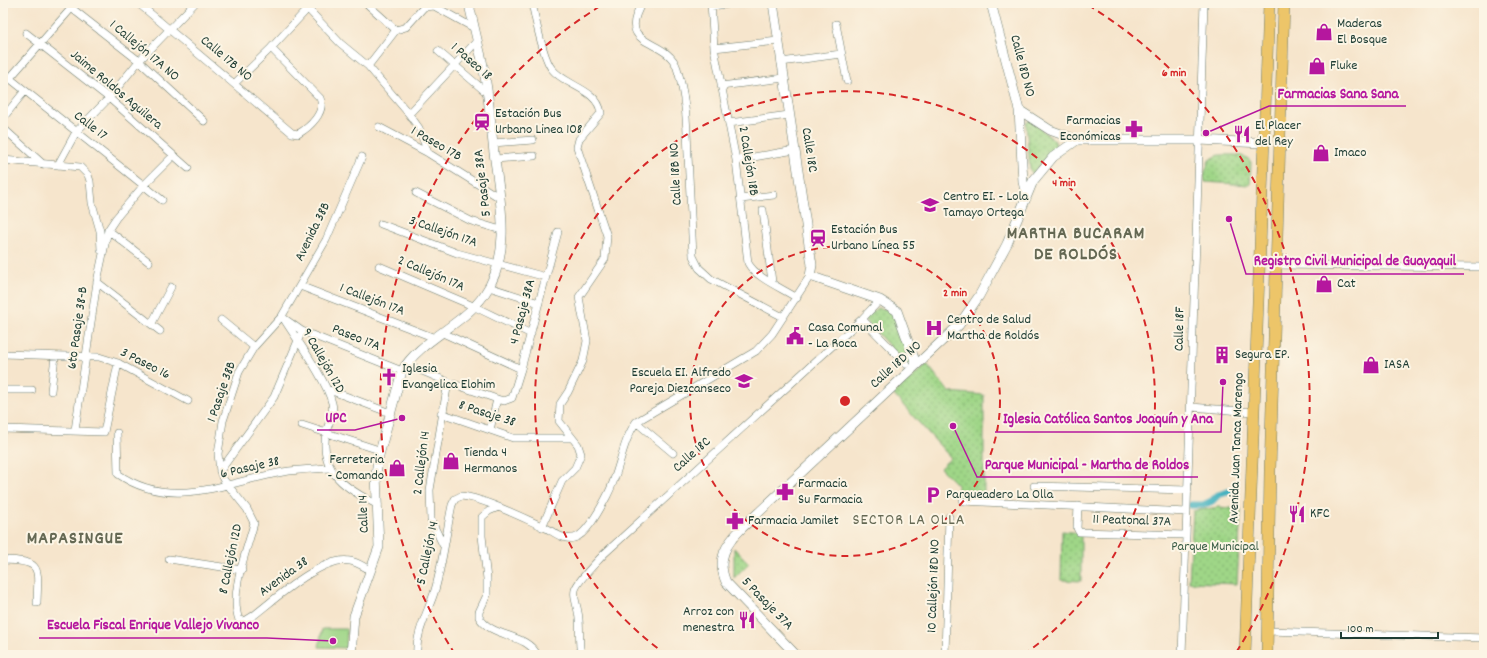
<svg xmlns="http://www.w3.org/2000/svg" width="1487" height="658" font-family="Dekko,sans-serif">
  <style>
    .grass { fill: #9fd687; stroke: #5f8a5e }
    .park { fill: url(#park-dots); stroke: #5f8a5e }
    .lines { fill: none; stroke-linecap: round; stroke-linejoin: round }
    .canal { stroke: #44b2c0; stroke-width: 7 }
    .minor-casing { stroke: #6a7869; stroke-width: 8 }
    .tertiary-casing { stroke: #6a7869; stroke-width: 10 }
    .primary-casing { stroke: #6a7869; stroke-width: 12 }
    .minor { stroke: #fff; stroke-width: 7 }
    .tertiary { stroke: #fff; stroke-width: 9 }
    .primary { stroke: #edc569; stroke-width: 11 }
    .ring { fill: none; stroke: #d62828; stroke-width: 2; stroke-dasharray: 7 5 }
    .labels { text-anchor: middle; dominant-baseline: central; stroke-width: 4; stroke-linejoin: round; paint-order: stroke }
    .poi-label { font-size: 14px; fill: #1f3d34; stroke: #fcf5e5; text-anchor: start }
    .street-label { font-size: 14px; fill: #1f3d34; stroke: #fcf5e5 }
    .park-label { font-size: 14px; fill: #395c45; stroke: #fcf5e5 }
    .quarter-label { font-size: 16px; letter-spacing: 1px; fill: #656954; stroke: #fcf5e5 }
    .district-label { font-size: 18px; font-weight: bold; letter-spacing: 1px; fill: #656954; stroke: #fcf5e5 }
    .centre { fill: #d62828; stroke: #fcf5e5; stroke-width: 2 }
    .ring-label { font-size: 12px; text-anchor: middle; font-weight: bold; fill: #d62828; stroke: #fcf5e5; stroke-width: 4; stroke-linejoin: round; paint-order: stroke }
    .leader { fill: none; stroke: #b5179e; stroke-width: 1.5 }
    .callout-dot { fill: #b5179e; stroke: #fcf5e5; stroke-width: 1.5 }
    .callout-label { font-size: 15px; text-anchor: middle; font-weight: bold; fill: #b5179e; stroke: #fcf5e5; stroke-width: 4; stroke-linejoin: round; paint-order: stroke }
  </style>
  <defs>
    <pattern id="park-dots" width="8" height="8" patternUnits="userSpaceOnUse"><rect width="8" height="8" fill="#9fd687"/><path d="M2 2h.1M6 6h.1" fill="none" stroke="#81af6f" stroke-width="1.8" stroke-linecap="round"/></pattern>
  </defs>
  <rect width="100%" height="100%" fill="#fcf5e5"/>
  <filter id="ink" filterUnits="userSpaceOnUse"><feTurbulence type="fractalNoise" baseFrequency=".025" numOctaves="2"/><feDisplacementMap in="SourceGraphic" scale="8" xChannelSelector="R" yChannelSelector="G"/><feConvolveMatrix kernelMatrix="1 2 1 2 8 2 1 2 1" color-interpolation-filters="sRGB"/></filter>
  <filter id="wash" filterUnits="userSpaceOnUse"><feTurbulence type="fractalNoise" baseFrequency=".012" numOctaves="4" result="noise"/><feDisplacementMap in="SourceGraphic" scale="16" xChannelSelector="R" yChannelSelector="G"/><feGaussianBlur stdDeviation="0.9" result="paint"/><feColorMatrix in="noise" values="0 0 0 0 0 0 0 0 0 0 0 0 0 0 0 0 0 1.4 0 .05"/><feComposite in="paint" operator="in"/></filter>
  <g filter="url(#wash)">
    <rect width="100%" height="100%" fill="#f6e5cc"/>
    <!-- grass -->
    <path class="grass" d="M322 629H347L346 648 319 647Z"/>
    <!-- park -->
    <path class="park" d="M1030 120 1055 141 1056 147 1033 174 1030 170 1026 123Z
      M1219 155C1228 155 1246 153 1251 162L1250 185 1205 182 1204 175 1209 160Z
      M877 308 894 310 913 361 908 366 864 319Z
      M927 364 949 392 984 395V499L957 498V485L940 468 951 458 893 394Z
      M1219 507 1241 509 1237 584 1189 582 1193 511Z
      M1062 531 1081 533V581L1061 580Z
      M734 548 749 563 734 578Z"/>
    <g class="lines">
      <!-- canal -->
      <path class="canal" d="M1191 505H1203L1212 501 1218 495 1231 491"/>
    </g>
  </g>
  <g filter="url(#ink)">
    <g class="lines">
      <!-- minor casing -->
      <g class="minor-casing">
        <path id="minor" d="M65 3 139 61 204 121
          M138 3 292 133 298 134C310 127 326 112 320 98L271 48
          M366 3 396 30
          M532 3C535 17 543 59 552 69 565 86 598 89 601 113L579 139 577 147 607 236 605 259 579 297 587 341 583 361 568 392 560 404 559 421 578 445 581 454 575 468 562 481 542 527
          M642 3C615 49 667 37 677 68 686 96 687 127 688 155 690 189 691 222 693 256L699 268 711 279 783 317
          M711 3 714 48 736 160 748 263C756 278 782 288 797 298
          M711 6 738 3
          M308 9 340 43 368 66 409 114 419 128 428 153
          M836 24 847 81
          M26 33 109 98 188 168
          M714 48 778 41
          M438 51 487 93
          M781 62 841 54
          M368 66 396 30 406 27 424 7 434 6 474 28
          M3 73 162 200
          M9 79 76 3
          M235 83 271 48 313 3
          M721 86 784 78
          M409 114 477 41
          M3 118 24 92
          M729 123 789 115
          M379 127 428 153 500 198
          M3 128 43 164
          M493 143 533 140
          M362 157 326 240 282 316 254 347 239 372 223 421 218 454 220 471 223 479 247 509 254 523C247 551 229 592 239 620L245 621 253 616C274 600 323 555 350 561 357 562 364 567 370 570
          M495 159 534 156
          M3 160 80 167 88 175 90 181 92 203 100 231 101 250
          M736 160 795 150
          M58 165 76 132 109 98 139 61 195 3
          M416 193 471 221 501 230
          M741 199 774 195
          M763 210 772 282
          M381 224 457 253 546 277
          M108 230 149 262
          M1276 265 1484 267
          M379 266 473 306 531 334
          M97 282 160 331
          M300 286 435 338
          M489 287 539 303
          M282 316C296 339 326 379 332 403 335 414 328 423 326 433 319 473 347 489 378 505
          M285 319 302 331 402 371
          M862 319 906 364
          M221 320 254 347
          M152 323 171 287
          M443 333 521 369
          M3 354 99 357 118 363 188 401
          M406 364 448 382 497 399 504 401 512 398 521 369 558 232
          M327 389 390 413
          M3 390H32
          M51 391 55 356
          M1191 407 1253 412
          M441 413 513 438H572
          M636 422 673 453
          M302 425 379 450
          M3 429 104 432 118 363
          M75 430 97 282 108 230 116 218 144 185 173 156
          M490 430 497 399
          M117 433 118 474C171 511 227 482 283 472 298 469 314 469 329 468
          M220 471 274 397 302 331
          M1034 486 1188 490
          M963 501 1187 512
          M1078 506 1077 528 1079 532 1186 535
          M496 508 489 511 482 517V536L487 579V595L479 612V617C491 638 527 633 537 655
          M443 545 431 520 430 490 448 382
          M169 559 242 570
          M3 560C43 561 38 567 37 603
          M1268 631 1484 638
          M3 654H4
          M417 655C415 633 429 610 435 590 443 562 446 533 452 505L455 499 461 496C481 497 523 518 544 527 553 531 563 541 574 538 587 535 601 507 607 496 620 472 621 444 636 422L756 351 772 334 810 276
          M581 655C578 641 581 626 578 612 577 605 573 597 575 590 577 581 597 562 604 554L862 319 880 300
          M945 655 949 517
          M1182 655 1204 3"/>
      </g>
      <!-- tertiary casing -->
      <g class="tertiary-casing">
        <path id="tertiary" d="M773 3 812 265 810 276 880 300 897 311 916 364
          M991 3 1019 110 1023 182 1026 195
          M1019 110 1050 130 1077 140H1199L1263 143
          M351 655 354 616 379 547 376 475 378 459 402 371C420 340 463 325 484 295 513 254 500 199 494 153 490 118 488 82 479 48 476 35 473 22 470 9L471 3
          M796 655 726 582C716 559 726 544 742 528L959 325 979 296 1007 244 1033 181 1053 157 1077 140"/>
      </g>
      <!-- primary casing -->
      <g class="primary-casing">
        <path id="primary" d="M1245 655 1269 3
          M1267 655 1270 471 1284 3"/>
      </g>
      <!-- minor -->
      <use href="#minor" class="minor"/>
      <!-- tertiary -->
      <use href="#tertiary" class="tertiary"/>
      <!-- primary -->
      <use href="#primary" class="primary"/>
    </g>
  </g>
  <!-- distance rings -->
  <g class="ring">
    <circle cx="845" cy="401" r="155"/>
    <path d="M667 655A310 310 0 1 1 1023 655"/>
    <path d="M455 654A465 465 0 0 1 602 5M1088 5A465 465 0 0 1 1235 654"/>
  </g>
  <!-- icons -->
  <defs>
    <g id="shop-bare" transform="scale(1.38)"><path d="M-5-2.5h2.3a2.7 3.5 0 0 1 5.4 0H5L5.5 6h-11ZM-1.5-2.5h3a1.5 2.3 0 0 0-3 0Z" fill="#b5179e" stroke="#fcf5e5" stroke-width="2.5" paint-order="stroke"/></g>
    <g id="station-bare" transform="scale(1.38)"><path d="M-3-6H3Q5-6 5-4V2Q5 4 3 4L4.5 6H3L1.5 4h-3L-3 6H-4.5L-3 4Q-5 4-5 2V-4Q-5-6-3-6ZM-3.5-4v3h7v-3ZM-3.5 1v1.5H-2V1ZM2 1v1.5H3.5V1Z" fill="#b5179e" stroke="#fcf5e5" stroke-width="2.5" paint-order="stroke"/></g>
    <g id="pharmacy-bare" transform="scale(1.38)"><path d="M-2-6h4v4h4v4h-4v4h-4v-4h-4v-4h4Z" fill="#b5179e" stroke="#fcf5e5" stroke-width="2.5" paint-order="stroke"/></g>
    <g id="restaurant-bare" transform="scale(1.38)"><path d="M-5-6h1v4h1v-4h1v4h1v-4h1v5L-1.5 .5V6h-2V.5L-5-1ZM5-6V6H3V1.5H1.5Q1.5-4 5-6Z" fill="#b5179e" stroke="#fcf5e5" stroke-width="2.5" paint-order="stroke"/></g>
    <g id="school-bare" transform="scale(1.38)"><path d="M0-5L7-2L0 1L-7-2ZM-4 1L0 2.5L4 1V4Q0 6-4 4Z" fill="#b5179e" stroke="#fcf5e5" stroke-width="2.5" paint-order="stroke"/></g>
    <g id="hospital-bare" transform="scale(1.38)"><path d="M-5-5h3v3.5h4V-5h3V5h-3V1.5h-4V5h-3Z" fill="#b5179e" stroke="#fcf5e5" stroke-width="2.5" paint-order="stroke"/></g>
    <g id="civic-bare" transform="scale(1.38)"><path d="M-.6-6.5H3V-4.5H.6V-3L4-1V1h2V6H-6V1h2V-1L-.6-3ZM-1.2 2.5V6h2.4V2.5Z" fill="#b5179e" stroke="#fcf5e5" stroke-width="2.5" paint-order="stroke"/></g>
    <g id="building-bare" transform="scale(1.38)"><path d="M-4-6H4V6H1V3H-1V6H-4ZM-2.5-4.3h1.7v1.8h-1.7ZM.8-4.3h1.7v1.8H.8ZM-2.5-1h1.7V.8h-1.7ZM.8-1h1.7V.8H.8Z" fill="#b5179e" stroke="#fcf5e5" stroke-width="2.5" paint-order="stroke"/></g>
    <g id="church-bare" transform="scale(1.38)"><path d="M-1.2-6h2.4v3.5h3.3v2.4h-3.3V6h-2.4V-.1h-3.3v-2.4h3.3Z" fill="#b5179e" stroke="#fcf5e5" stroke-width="2.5" paint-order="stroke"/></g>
    <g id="parking-bare" transform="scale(1.38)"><path d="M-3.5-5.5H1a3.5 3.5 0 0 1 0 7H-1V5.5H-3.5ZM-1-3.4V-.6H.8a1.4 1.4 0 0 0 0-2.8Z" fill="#b5179e" stroke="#fcf5e5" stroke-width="2.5" paint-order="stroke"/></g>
  </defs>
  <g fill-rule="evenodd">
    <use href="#shop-bare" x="1324" y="32"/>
    <use href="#shop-bare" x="1317" y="66"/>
    <use href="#station-bare" x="482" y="122"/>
    <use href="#pharmacy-bare" x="1134" y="129"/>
    <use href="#restaurant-bare" x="1242" y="134"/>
    <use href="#shop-bare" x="1321" y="153"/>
    <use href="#school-bare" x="930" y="205"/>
    <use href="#station-bare" x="818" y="238"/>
    <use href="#shop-bare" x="1324" y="284"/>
    <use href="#hospital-bare" x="934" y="328"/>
    <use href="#civic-bare" x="795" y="336"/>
    <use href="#building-bare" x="1222" y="355"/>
    <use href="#shop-bare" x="1371" y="365"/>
    <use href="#church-bare" x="389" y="377"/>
    <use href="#school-bare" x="744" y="381"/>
    <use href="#shop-bare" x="451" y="461"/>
    <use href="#shop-bare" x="397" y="468"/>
    <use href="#pharmacy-bare" x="785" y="492"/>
    <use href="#parking-bare" x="933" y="495"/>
    <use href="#restaurant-bare" x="1297" y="514"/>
    <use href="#pharmacy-bare" x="735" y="521"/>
    <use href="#restaurant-bare" x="747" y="620"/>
  </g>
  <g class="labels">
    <!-- poi labels -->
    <g class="poi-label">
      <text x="1337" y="24">Maderas<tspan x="1337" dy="16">El Bosque</tspan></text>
      <text x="1330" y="66">Fluke</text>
      <text x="495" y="114">Estación Bus<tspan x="495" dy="16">Urbano Linea 108</tspan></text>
      <text x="1121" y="121" text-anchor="end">Farmacias<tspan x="1121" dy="16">Económicas</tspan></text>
      <text x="1255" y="126">El Placer<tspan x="1255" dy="16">del Rey</tspan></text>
      <text x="1334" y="153">Imaco</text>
      <text x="943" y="197">Centro EI. - Lola<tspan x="943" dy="16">Tamayo Ortega</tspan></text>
      <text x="831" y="230">Estación Bus<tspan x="831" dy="16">Urbano Línea 55</tspan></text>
      <text x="1337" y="284">Cat</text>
      <text x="947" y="320">Centro de Salud<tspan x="947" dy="16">Martha de Roldós</tspan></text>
      <text x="808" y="328">Casa Comunal<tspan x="808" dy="16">- La Roca</tspan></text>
      <text x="1235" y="355">Segura EP.</text>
      <text x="1384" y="365">IASA</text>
      <text x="402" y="369">Iglesia<tspan x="402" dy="16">Evangelica Elohim</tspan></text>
      <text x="731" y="373" text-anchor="end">Escuela EI. Alfredo<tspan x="731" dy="16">Pareja Diezcanseco</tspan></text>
      <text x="464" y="453">Tienda 4<tspan x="464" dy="16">Hermanos</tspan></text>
      <text x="384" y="460" text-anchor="end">Ferreteria<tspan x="384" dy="16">- Comando</tspan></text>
      <text x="798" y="484">Farmacia<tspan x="798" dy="16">Su Farmacia</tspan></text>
      <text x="946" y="495">Parqueadero La Olla</text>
      <text x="1310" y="514">KFC</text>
      <text x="748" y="521">Farmacia Jamilet</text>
      <text x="734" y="612" text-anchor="end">Arroz con<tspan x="734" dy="16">menestra</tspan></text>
    </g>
    <!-- street labels -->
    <g class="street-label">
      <text transform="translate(144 51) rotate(40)">1 Callejón 17A NO</text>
      <text transform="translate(226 59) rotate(40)">Calle 17B NO</text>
      <text transform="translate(471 62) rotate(41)">1 Paseo 18</text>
      <text transform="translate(1022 66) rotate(75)">Calle 18D NO</text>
      <text transform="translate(116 90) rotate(40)">Jaime Roldos Aguilera</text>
      <text transform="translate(90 126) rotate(38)">Calle 17</text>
      <text transform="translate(436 144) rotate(30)">1 Paseo 17B</text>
      <text transform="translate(809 150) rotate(81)">Calle 18C</text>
      <text transform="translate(748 161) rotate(81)">2 Callejón 18B</text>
      <text transform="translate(676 174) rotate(-93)">Calle 18B NO</text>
      <text transform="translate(483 183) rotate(-97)">5 Pasaje 38A</text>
      <text transform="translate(313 232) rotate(-64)">Avenida 38B</text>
      <text transform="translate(443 232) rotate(19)">3 Callejón 17A</text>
      <text transform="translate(431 274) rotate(23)">2 Callejón 17A</text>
      <text transform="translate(372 300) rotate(21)">1 Callejón 17A</text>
      <text transform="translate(523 312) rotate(-75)">4 Pasaje 38A</text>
      <text transform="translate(78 328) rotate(-82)">6to Pasaje 38-B</text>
      <text transform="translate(1180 329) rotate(-89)">Calle 18F</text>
      <text transform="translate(356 338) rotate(22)">Paseo 17A</text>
      <text transform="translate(323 361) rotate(60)">9 Callejón 12D</text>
      <text transform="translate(145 364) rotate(27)">3 Paseo 16</text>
      <text transform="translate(896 365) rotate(-42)">Calle 18D NO</text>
      <text transform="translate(222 392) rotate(-71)">1 Pasaje 38B</text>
      <text transform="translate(487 414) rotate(18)">8 Pasaje 38</text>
      <text transform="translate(1237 448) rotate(-88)">Avenida Juan Tanca Marengo</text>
      <text transform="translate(692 455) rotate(-42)">Calle 18C</text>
      <text transform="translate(422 463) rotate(-83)">2 Callejón 14</text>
      <text transform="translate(250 468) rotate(-13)">6 Pasaje 38</text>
      <text transform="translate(364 514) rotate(-92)">Calle 14</text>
      <text transform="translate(1132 521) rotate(2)">11 Peatonal 37A</text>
      <text transform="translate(428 553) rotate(-78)">5 Callejón 14</text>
      <text transform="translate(231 559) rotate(-78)">8 Callejón 12D</text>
      <text transform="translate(284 577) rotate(-36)">Avenida 38</text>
      <text transform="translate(934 586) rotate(-88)">10 Callejón 18D NO</text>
      <text transform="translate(767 604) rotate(46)">5 Pasaje 37A</text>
    </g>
    <!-- park labels -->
    <g class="park-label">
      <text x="1215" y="547">Parque Municipal</text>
    </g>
    <!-- quarter labels -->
    <g class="quarter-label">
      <text x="909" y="520">SECTOR LA OLLA</text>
    </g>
    <!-- district labels -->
    <g class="district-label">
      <text x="1076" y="234">MARTHA BUCARAM<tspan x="1076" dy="21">DE ROLDÓS</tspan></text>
      <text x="75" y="539">MAPASINGUE</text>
    </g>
  </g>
  <circle cx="845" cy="401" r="6" class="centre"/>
  <g class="ring-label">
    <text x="1174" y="76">6 min</text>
    <text x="1064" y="186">4 min</text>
    <text x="955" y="296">2 min</text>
  </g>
  <!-- callouts -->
  <path class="leader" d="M1206 133L1269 106H1406M1229 219L1246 274H1464M402 418L355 430H317M1223 382L1221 432H995M953 426L977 477H1198M333 641L267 638H39"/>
  <g class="callout-dot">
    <circle cx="1206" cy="133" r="4"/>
    <circle cx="1229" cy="219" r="4"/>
    <circle cx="402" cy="418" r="4"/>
    <circle cx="1223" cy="382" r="4"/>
    <circle cx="953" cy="426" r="4"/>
    <circle cx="333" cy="641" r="4"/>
  </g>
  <g class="callout-label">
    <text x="1338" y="98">Farmacias Sana Sana</text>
    <text x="1355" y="265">Registro Civil Municipal de Guayaquil</text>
    <text x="336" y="422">UPC</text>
    <text x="1108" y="423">Iglesia Católica Santos Joaquín y Ana</text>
    <text x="1087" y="469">Parque Municipal - Martha de Roldos</text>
    <text x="153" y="629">Escuela Fiscal Enrique Vallejo Vivanco</text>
  </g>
  <!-- margin -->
  <rect width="1487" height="658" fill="none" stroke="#fcf5e5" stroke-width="16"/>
  <!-- scale -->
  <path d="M1341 632v6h97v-6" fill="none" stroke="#1f3d34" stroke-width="2"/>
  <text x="1347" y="632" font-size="12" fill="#1f3d34" stroke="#fcf5e5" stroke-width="3" paint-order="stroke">100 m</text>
</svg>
